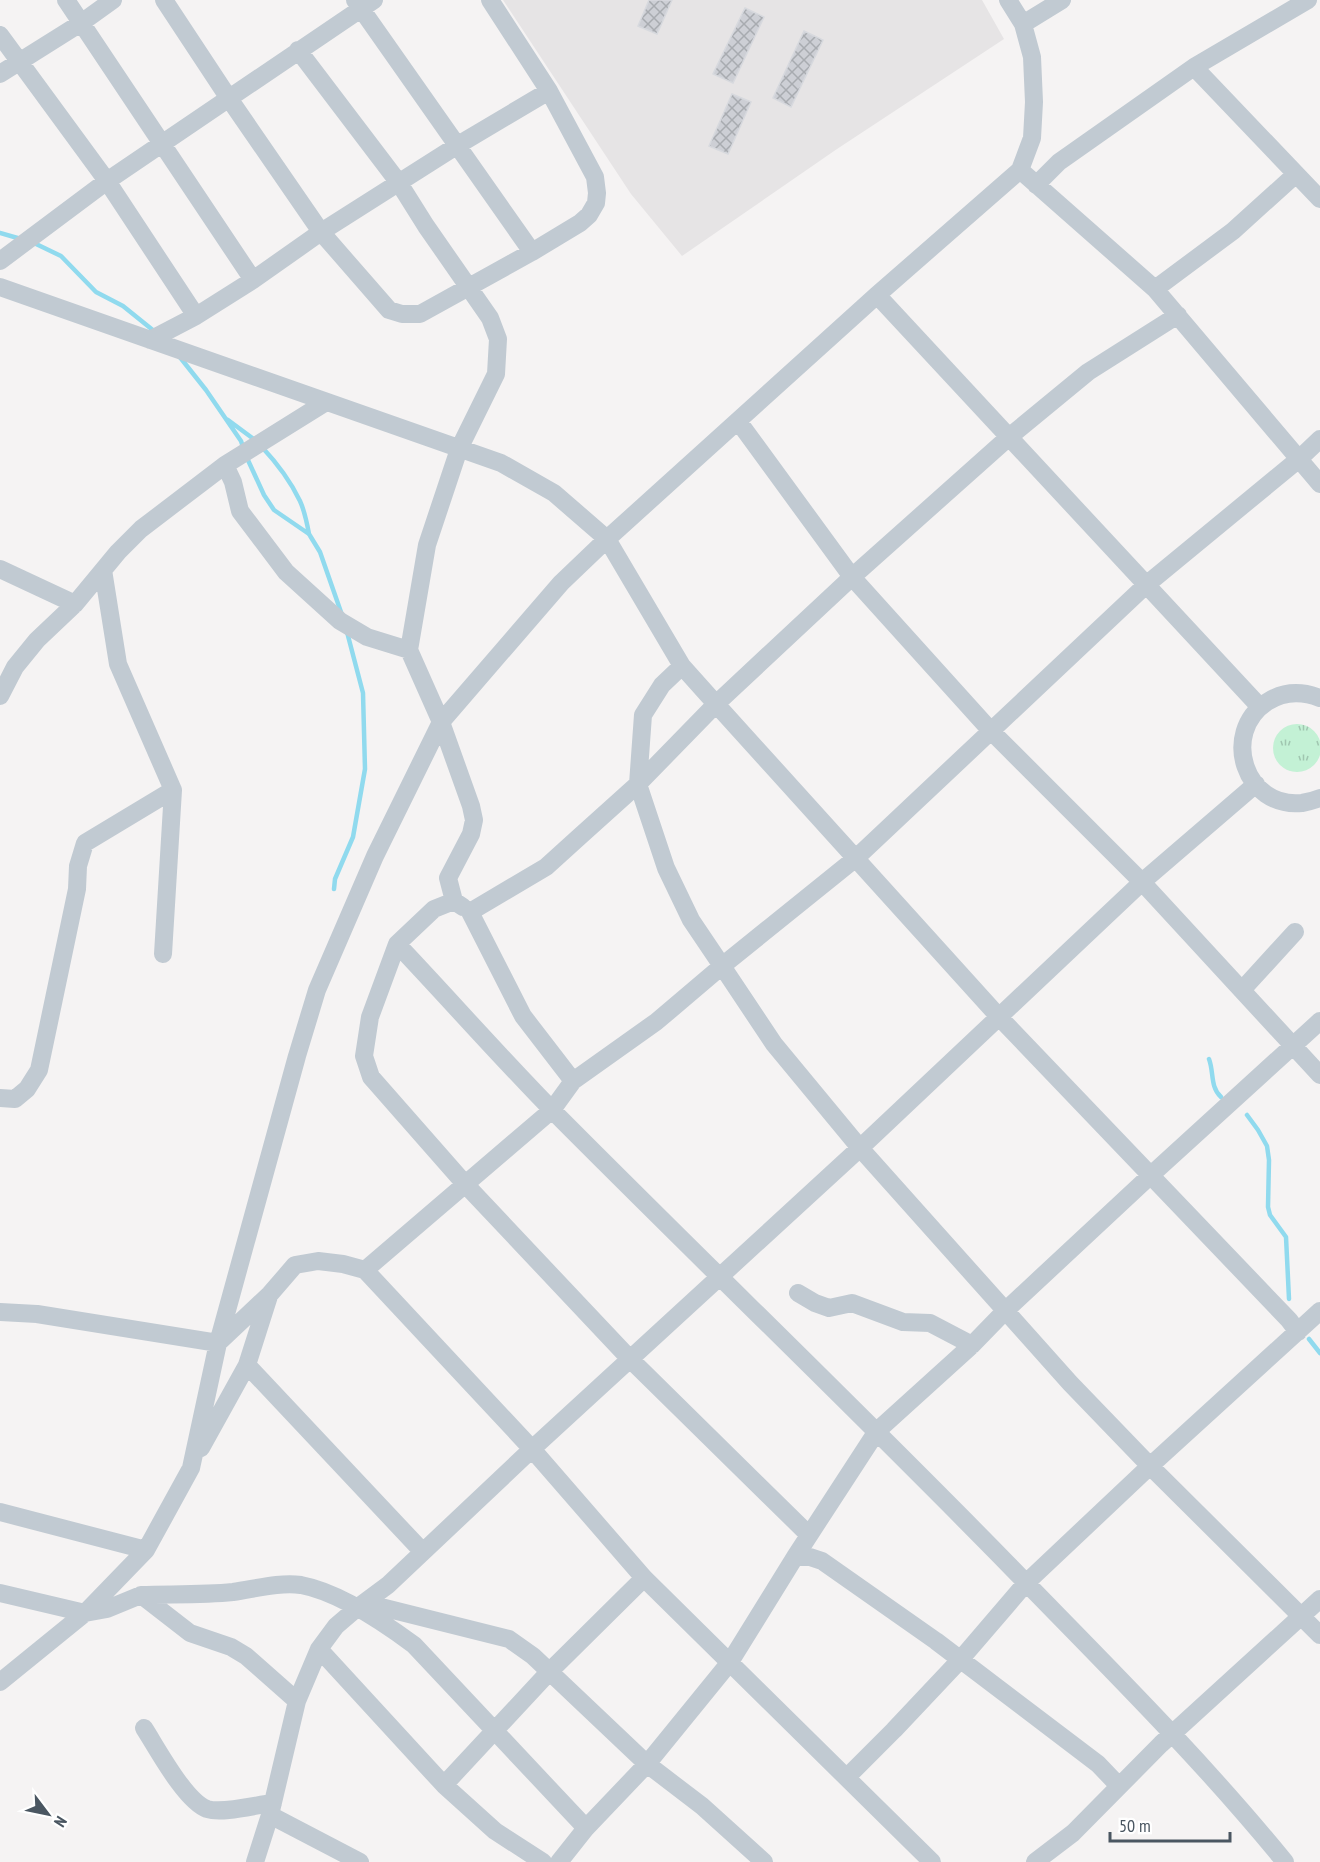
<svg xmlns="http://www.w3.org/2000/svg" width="1320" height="1862" font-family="'PT Sans Narrow',sans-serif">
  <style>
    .education { fill: #e6e4e5 }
    .grass { fill: url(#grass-tufts) }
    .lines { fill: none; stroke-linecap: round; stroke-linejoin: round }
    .stream { stroke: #90daee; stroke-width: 4.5 }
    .building { fill: url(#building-cross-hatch); stroke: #d7d9de; stroke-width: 1.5 }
    .minor { stroke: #c1cad2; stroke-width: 18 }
  </style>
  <defs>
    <pattern id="grass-tufts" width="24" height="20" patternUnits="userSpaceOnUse" patternTransform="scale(1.5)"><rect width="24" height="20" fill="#c3f1d5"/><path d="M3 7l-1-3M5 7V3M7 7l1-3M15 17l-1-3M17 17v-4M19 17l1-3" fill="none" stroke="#a0c6b0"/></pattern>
    <pattern id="building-cross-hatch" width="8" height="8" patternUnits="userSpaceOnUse" patternTransform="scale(1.5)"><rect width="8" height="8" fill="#cdcfd5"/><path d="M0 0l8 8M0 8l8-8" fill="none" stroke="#a8abb0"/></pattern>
  </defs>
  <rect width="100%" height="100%" fill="#f5f3f3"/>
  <!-- education -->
  <path class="education" d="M503 0H982L1004 39 837 149 682 256 631 194Z"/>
  <!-- grass -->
  <path class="grass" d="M1273 748a24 24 0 1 1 48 0a24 24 0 1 1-48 0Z"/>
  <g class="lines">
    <!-- stream -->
    <path class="stream" d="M0 233 21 239
      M34 243 61 256 96 292 123 306 154 331
      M179 356 206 390 241 441 243 447
      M228 420 255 440
      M261 446C276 462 291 482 300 501 305 512 307 523 309 534
      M247 458 264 495 274 510 309 534 320 552 342 615
      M334 889 335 879 353 837 365 769 363 693 347 632
      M1209 1059C1214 1072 1210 1087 1221 1097
      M1247 1115 1258 1130 1267 1146 1269 1160 1268 1207 1270 1215 1286 1237 1289 1299
      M1309 1339 1320 1353"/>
  </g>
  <!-- building -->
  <path class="building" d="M649 0H672L657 34 638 26Z
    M745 8 764 17 733 83 713 74Z
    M804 31 823 40 791 107 773 98Z
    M732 94 751 102 728 154 709 146Z"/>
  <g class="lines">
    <!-- minor -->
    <path class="minor" d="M66 0 253 280
      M164 0 228 97 321 232 389 310 402 314H420L532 252
      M355 0 532 252 580 223 589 215 596 203 597 193 595 177 549 91 490 0
      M1023 24 1062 0
      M0 35 107 181 196 316
      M298 50 399 183 426 226 490 318 498 339 496 374 459 449 427 545 409 650 441 722 471 806 474 820 471 834 448 878 454 901
      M1194 67 1320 199
      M0 74 81 23 113 0
      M1020 170 1155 289 1320 484
      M1036 185 1059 162 1194 67 1308 0
      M0 261 107 181 374 0
      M0 287 501 463 554 493 607 539 682 666 716 704 1000 1018 1289 1320 1298 1332
      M1155 289 1233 231 1296 174
      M877 295 1260 707
      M150 340 196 316 253 280 321 232 458 145 549 91
      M738 421 852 577 991 731 1142 882 1320 1075
      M225 465 233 482 240 511 286 572 340 621 367 637 409 650
      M0 569 75 604
      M103 570 118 664 173 790 163 954
      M682 666 662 685 643 715 638 784 666 868 691 920 722 966 774 1044 860 1148 1070 1383 1150 1466 1320 1635
      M0 696 15 667 37 640 75 604 118 552 141 529 225 465 326 402
      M1320 698C1302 691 1284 691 1267 702 1220 733 1245 809 1302 803 1308 802 1315 800 1320 798
      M463 907 454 901 434 909 397 944 370 1017 364 1056 371 1077 465 1184 630 1359 809 1535
      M397 944C450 1000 501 1058 555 1113 703 1262 854 1407 1001 1557 1098 1657 1197 1754 1285 1862
      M1242 990 1295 932
      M573 1081 523 1016 470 912 546 867 578 838 638 784 716 704 852 577 1009 437 1088 372 1178 315
      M0 1098 15 1099 27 1089 39 1070 77 889 78 866 85 843 173 790
      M365 1270 552 1110 573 1081 656 1022 722 966 856 858 1146 585 1299 459 1320 439
      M798 1293 815 1303 829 1308 852 1303 903 1322 930 1323 972 1345
      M0 1312 37 1314 218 1343 270 1294 295 1265 318 1261 343 1264 365 1270 532 1449 644 1578 932 1862
      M247 1365 422 1551
      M201 1448 247 1365 269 1296
      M0 1512 146 1550
      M795 1557H810L822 1561 936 1641 1098 1764 1119 1786
      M0 1593 85 1613 146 1550 191 1468 218 1343 297 1056 317 990 375 856 441 722 561 583 607 539 877 295 1020 170 1032 138 1034 102 1032 57 1023 24 1008 0
      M141 1595C172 1594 203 1595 233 1592 255 1589 279 1582 301 1585 339 1592 383 1622 414 1645L586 1828
      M365 1603 509 1639 533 1656 647 1764 702 1806 764 1862
      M319 1649 444 1785 495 1831 543 1862
      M0 1682 85 1613 107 1609 141 1595 190 1633 231 1647 246 1656 297 1701
      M144 1728C157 1748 185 1801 207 1809 223 1814 255 1805 273 1803
      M847 1777 894 1730 960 1660 1026 1583 1150 1466 1320 1311
      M444 1785 550 1671 644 1578
      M270 1815 360 1862
      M255 1862 270 1815 297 1701 319 1649 336 1626 357 1608 388 1585 532 1449 860 1148 1142 882 1256 784
      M559 1862 586 1828 647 1764 730 1662 795 1557 877 1431 972 1345 1006 1310 1151 1175 1320 1021
      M1035 1862 1073 1833 1161 1744 1320 1599"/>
  </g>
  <!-- north arrow -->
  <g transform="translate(48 1814) rotate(122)" stroke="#ffffff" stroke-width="4.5" paint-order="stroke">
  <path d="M0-4.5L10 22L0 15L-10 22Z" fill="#4a5661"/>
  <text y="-9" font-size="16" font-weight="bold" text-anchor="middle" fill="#4a5661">N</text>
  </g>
  <!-- scale -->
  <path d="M1110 1832v9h120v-9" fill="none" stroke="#4a5661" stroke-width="3"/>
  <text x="1119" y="1832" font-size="18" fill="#4a5661" stroke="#ffffff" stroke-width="4.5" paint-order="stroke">50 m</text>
</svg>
